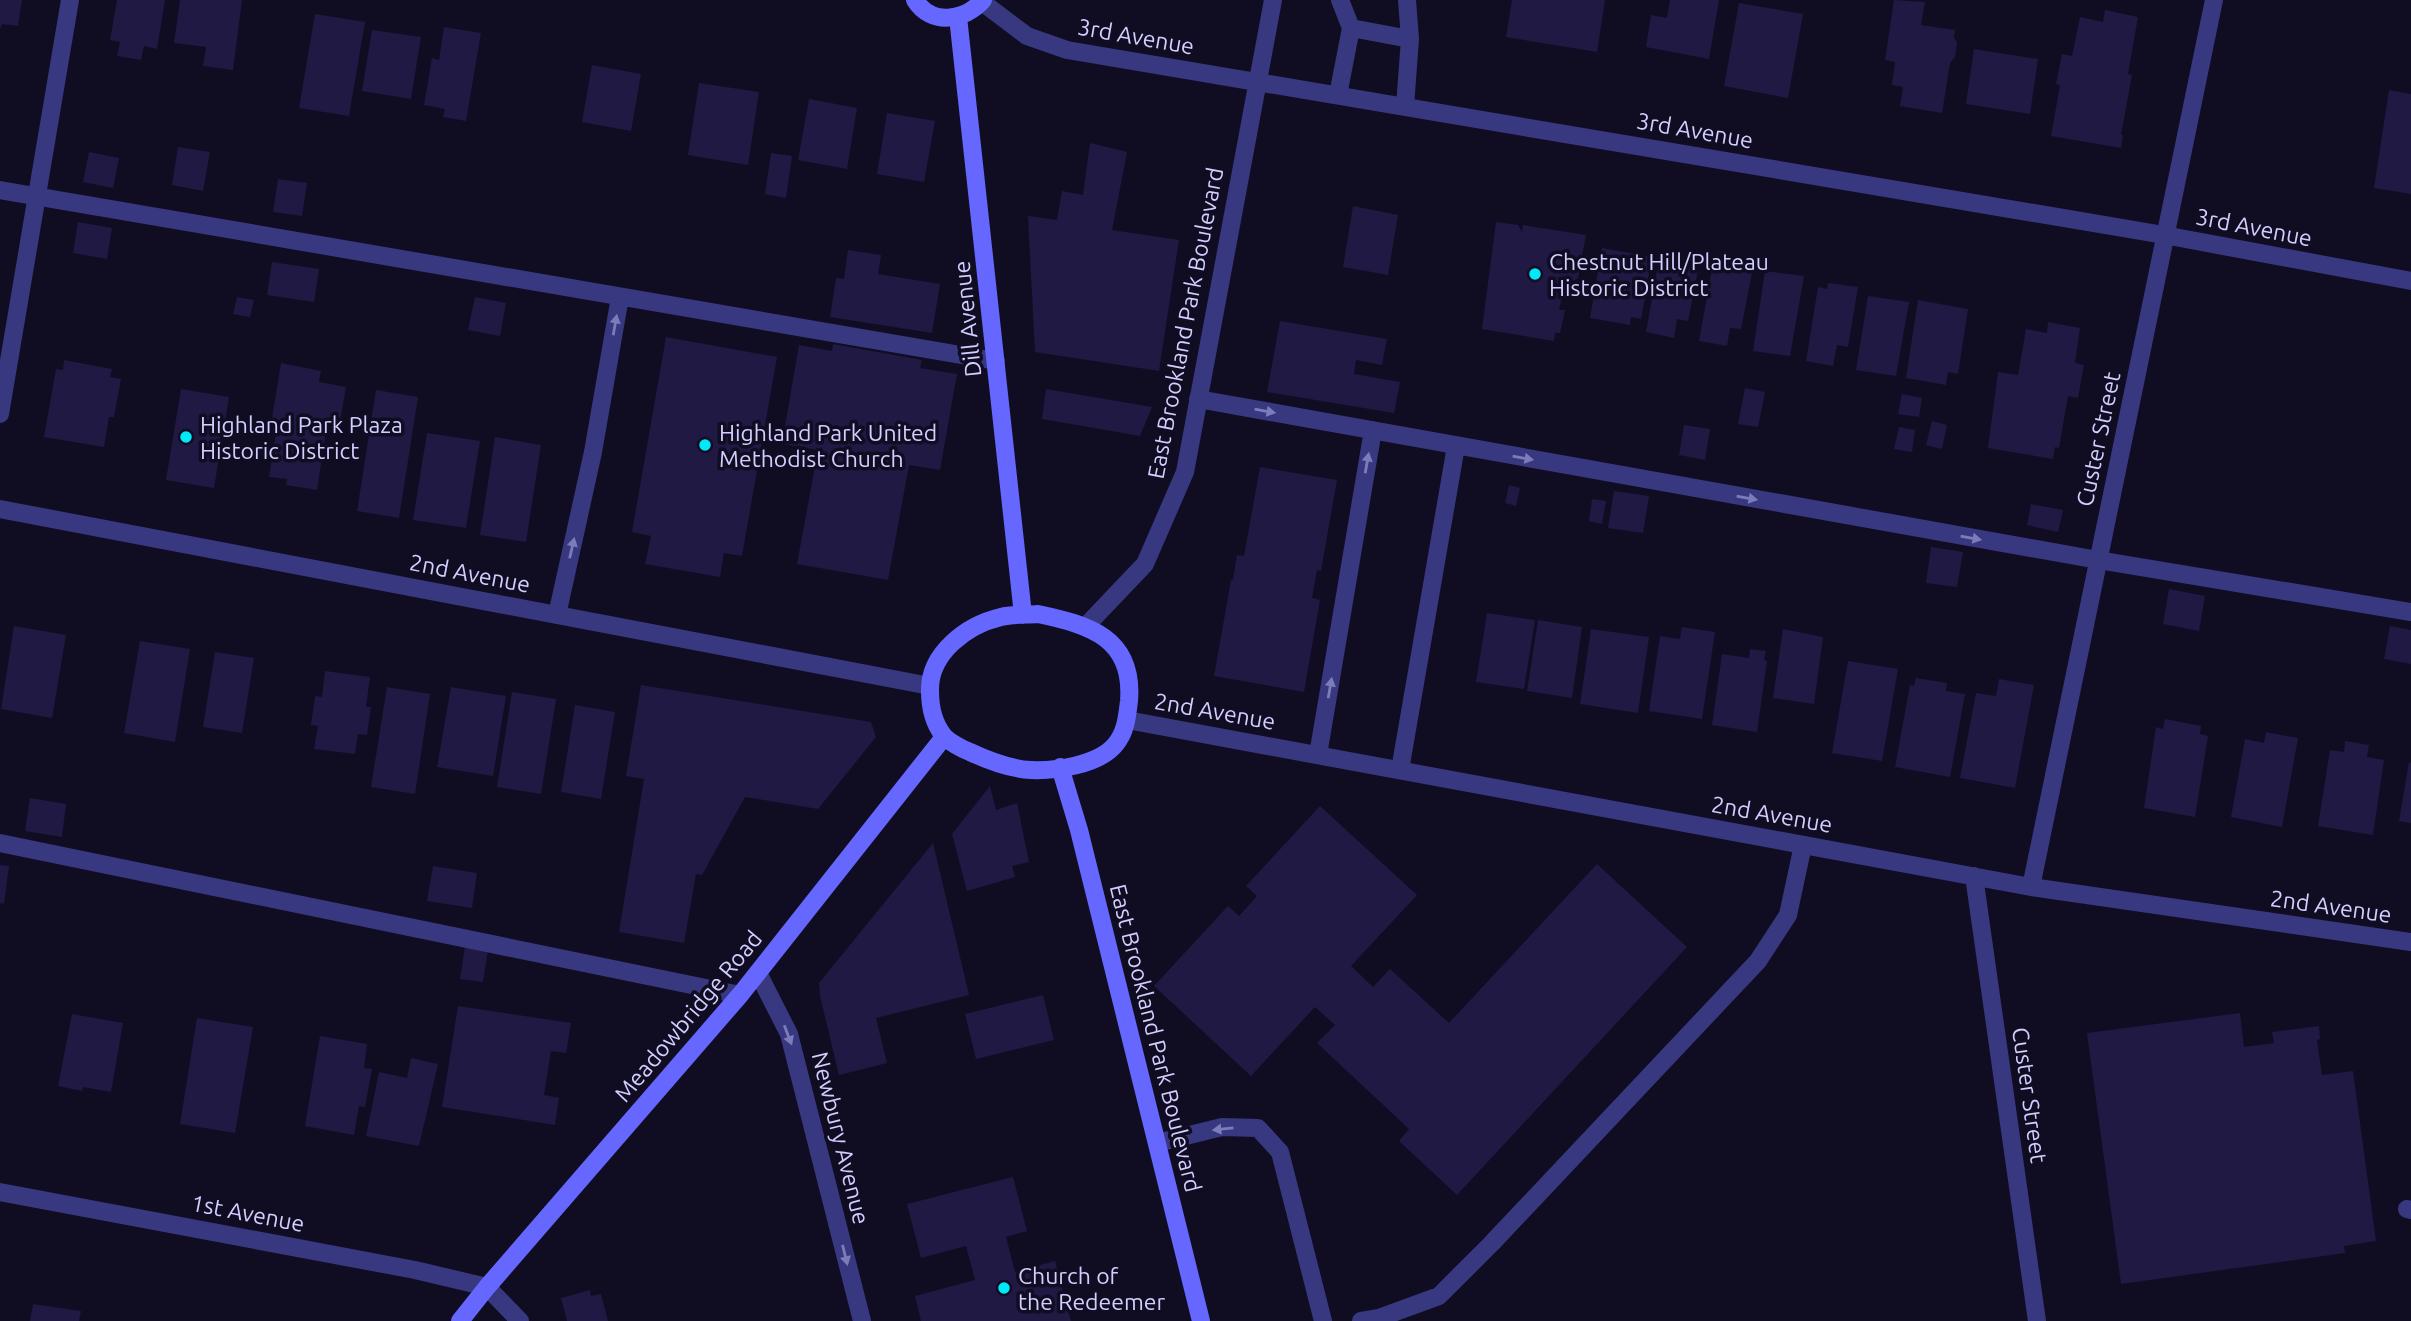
<svg xmlns="http://www.w3.org/2000/svg" width="2411" height="1321" font-family="Ubuntu,sans-serif">
  <style>
    .building { fill: #201943 }
    .lines { fill: none; stroke-linecap: round; stroke-linejoin: round }
    .service { stroke: #383881; stroke-width: 18 }
    .minor { stroke: #383881; stroke-width: 18 }
    .tertiary { stroke: #383881; stroke-width: 18 }
    .secondary { stroke: #6567ff; stroke-width: 18 }
    .oneway { fill: #7d7cba }
    .poi-dot { fill: #00e9f9; stroke: #100d22; stroke-width: 2.5 }
    .labels { text-anchor: middle; dominant-baseline: central; stroke-width: 7; stroke-linejoin: round; paint-order: stroke }
    .street-label { font-size: 23px; fill: #d2ceff; stroke: #100d22 }
    .poi-label { font-size: 23px; fill: #d2ceff; stroke: #100d22; text-anchor: start }
  </style>
  <rect width="100%" height="100%" fill="#100d22"/>
  <!-- building -->
  <path class="building" d="M0 0H22L18 26 2 24 0 29Z
    M117 0H165L157 49 144 46 141 60 117 56 120 42 110 40Z
    M180 0H242L233 70 203 66 206 47 174 43Z
    M1512 0H1605L1597 52 1506 37Z
    M1670 0H1719L1709 59 1646 47 1651 15 1667 18Z
    M1894 0 1925 2 1921 25 1955 30 1954 37 1957 43 1955 57 1950 63 1942 113 1900 106 1903 87 1892 85 1895 62 1885 60Z
    M1739 3 1803 14 1788 98 1724 86Z
    M2105 10 2138 17 2128 74 2132 75 2121 135H2123L2121 148 2051 136 2060 85 2056 84 2062 54 2072 56 2080 17 2103 22Z
    M315 14 365 22 349 116 299 108Z
    M444 27 481 33 466 121 443 117 445 109 424 105 432 58 439 60Z
    M372 30 421 37 411 99 362 91Z
    M1974 49 2038 59 2030 114 1966 104Z
    M592 65 641 74 631 131 582 122Z
    M699 83 759 92 748 165 688 155Z
    M2389 90 2411 94V194L2374 188Z
    M809 99 857 108 847 169 798 160Z
    M887 113 935 121 924 182 877 174Z
    M1090 143 1127 152 1112 230 1179 240 1159 371 1035 352 1028 216 1057 220 1062 191 1083 195Z
    M178 147 210 152 203 191 172 185Z
    M89 152 119 158 113 188 83 182Z
    M771 153 792 156 786 198 765 194Z
    M278 179 307 183 302 216 273 212Z
    M1353 206 1398 215 1388 275 1343 267Z
    M78 222 112 228 107 259 73 253Z
    M1496 222 1518 225 1522 232 1523 225 1586 235 1578 278 1564 286 1559 310H1565L1560 333H1555L1554 341 1482 329Z
    M1602 248 1652 257 1641 319 1631 317 1630 325 1590 318Z
    M848 250 881 255 878 274 940 284 932 333 830 317 836 278 844 279Z
    M1670 254 1700 260 1688 321 1677 319 1674 338 1646 332 1659 259 1669 261Z
    M272 262 319 269 314 302 267 295Z
    M1723 263 1753 268 1741 329 1730 328 1727 346 1699 341 1712 268 1722 270Z
    M1765 271 1804 276 1790 356 1753 351Z
    M1828 283 1858 287 1848 347 1837 345 1833 366 1806 361 1818 287 1827 289Z
    M1868 296 1909 302 1896 376 1856 370Z
    M237 297 254 300 250 317 233 314Z
    M475 297 506 303 500 336 468 330Z
    M1918 300 1968 309 1958 374 1948 372 1946 385 1906 378Z
    M1280 321 1387 339 1382 365 1356 360 1354 374 1400 382 1394 413 1267 392Z
    M2048 322 2080 328 2075 363 2084 365 2078 398 2068 396 2059 448 2055 447 2053 459 1988 448 1998 372 2018 375 2026 329 2047 333Z
    M666 337 777 357 742 556 724 553 720 577 645 564 651 536 632 532Z
    M833 344 922 360 920 368 957 374 940 470 909 465 888 580 797 564 818 450 782 444 799 345 832 351Z
    M64 360 112 369 110 377 121 379 114 417H109L104 447 44 437 56 369 63 370Z
    M281 363 321 371 319 382 346 387 338 433 326 431 317 490 286 485 287 479 269 477 278 420 272 418Z
    M1745 388 1765 392 1758 427 1738 424Z
    M181 389 229 397 214 488 166 480Z
    M1046 389 1152 407 1140 436 1042 419Z
    M376 390 418 397 399 518 357 511Z
    M1902 394 1922 398 1919 417 1898 414Z
    M1932 421 1947 425 1942 449 1926 445Z
    M1684 425 1710 429 1705 460 1679 455Z
    M1899 427 1915 430 1912 452 1894 449Z
    M427 433 480 441 466 528 413 520Z
    M495 437 541 445 526 542 480 535Z
    M1260 467 1337 480 1321 571 1317 570 1312 598 1320 600 1304 692 1214 676 1231 580H1233L1237 555 1244 556Z
    M1509 485 1520 488 1516 506 1505 503Z
    M1614 491 1649 496 1643 533 1608 528Z
    M1592 499 1606 501 1602 524 1589 521Z
    M2031 504 2063 510 2058 532 2027 525Z
    M1931 547 1963 552 1957 587 1926 583Z
    M2169 589 2205 596 2199 631 2163 624Z
    M1487 613 1535 620 1524 689 1476 682Z
    M1538 620 1582 627 1572 698 1527 691Z
    M14 626 66 635 52 718 1 709Z
    M2390 626 2411 630V664L2384 659Z
    M1682 627 1715 632 1702 719 1649 711 1660 636 1680 639Z
    M1591 629 1649 637 1638 713 1580 704Z
    M1783 629 1823 637 1814 704 1773 698Z
    M140 641 190 649 175 742 124 733Z
    M1750 649 1766 651 1764 660 1767 661 1757 732 1712 725 1722 654 1749 658Z
    M215 652 254 658 242 733 203 727Z
    M1848 661 1898 669 1882 761 1832 753Z
    M325 671 370 677 366 707H371L367 735 358 734 355 754 314 749 318 726 311 725 315 696 322 697Z
    M1916 678 1947 683 1946 691 1965 694 1950 777 1895 767 1910 685 1914 686Z
    M1999 679 2034 685 2015 788 1960 778 1976 693 1996 696Z
    M641 685 871 722 876 737 818 809 745 797 702 875 696 874 684 943 619 932 644 779 626 776Z
    M387 687 430 694 415 794 371 787Z
    M451 687 506 696 493 776 437 767Z
    M512 692 556 699 541 794 497 787Z
    M575 705 615 712 601 799 561 792Z
    M2165 719 2201 726 2200 734 2208 736 2195 817 2144 808 2156 727 2163 729Z
    M2266 732 2298 738 2282 827 2231 817 2245 739 2264 743Z
    M2345 741 2369 745 2367 757 2384 760 2373 835 2318 826 2330 750 2344 752Z
    M2409 762 2411 763V823L2399 821Z
    M990 786 996 810 1017 803 1029 862 1012 866 1015 877 967 891 952 834Z
    M30 798 66 804 62 837 25 831Z
    M1320 806 1417 895 1351 966 1373 987 1390 969 1449 1023 1597 864 1687 947 1457 1195 1399 1141 1409 1129 1317 1043 1335 1025 1315 1007 1251 1076 1154 986 1228 906 1239 916 1257 896 1246 886Z
    M933 843 969 995 876 1018 887 1063 839 1075 820 996 819 983Z
    M0 865 9 866 4 904 0 903Z
    M433 866 477 873 472 908 427 901Z
    M465 947 488 950 483 982 460 979Z
    M1043 995 1054 1040 976 1059 965 1014Z
    M458 1006 571 1023 566 1053 551 1051 544 1095 559 1098 555 1125 442 1107Z
    M2240 1013 2244 1047 2274 1043 2272 1032 2319 1026 2320 1039 2317 1040 2322 1075 2353 1071 2376 1241 2344 1246 2345 1253 2121 1284 2087 1033Z
    M72 1014 123 1023 111 1092 83 1087 82 1091 58 1086Z
    M197 1018 253 1027 235 1133 180 1124Z
    M320 1036 367 1044 364 1068 372 1069 365 1107 359 1106 354 1135 305 1126Z
    M411 1058 438 1064 419 1146 366 1136 379 1072 407 1078Z
    M1013 1177 1027 1231 1006 1237 1015 1272 1055 1261 1071 1321H921L915 1296 975 1280 966 1246 921 1258 907 1204Z
    M590 1290 591 1296 601 1294 608 1321H567L561 1298Z
    M33 1304 81 1311 79 1321H30Z"/>
  <g class="lines">
    <!-- service -->
    <path class="service" d="M1340 0 1351 28
      M1407 0 1410 39
      M1338 95 1351 28 1410 39 1405 106
      M0 190 996 361
      M1198 399 2098 560 2411 612
      M557 615 593 452 620 297
      M1318 755 1373 430
      M1400 770 1456 446
      M0 843 740 995
      M1157 1143 1222 1127 1258 1128 1280 1152 1323 1321
      M2407 1209 2411 1210
      M1361 1321 1379 1318 1439 1296 1492 1243 1758 961 1788 915 1803 845"/>
    <!-- minor -->
    <path class="minor" d="M982 2 1027 36 1067 50 2164 235 2411 281
      M0 414 70 0
      M0 509 930 686
      M1127 720 2031 887 2411 942
      M1974 876 2037 1321
      M2031 887 2214 0
      M758 973 789 1034 862 1321
      M0 1192 415 1270 487 1287 520 1321"/>
    <!-- tertiary -->
    <path class="tertiary" d="M1085 627 1145 564 1185 472 1273 0"/>
    <!-- secondary -->
    <path class="secondary" d="M915 0C931 26 965 21 983 0
      M958 17 1023 615
      M1038 614C1090 625 1134 638 1129 701 1127 717 1126 732 1115 745 1098 765 1056 771 1031 770 1010 769 989 761 970 752 962 749 949 742 943 735 933 722 930 707 930 691 929 653 967 625 1001 617 1013 614 1027 615 1038 614Z
      M1060 767 1079 830 1201 1321
      M460 1321 487 1287 740 995 944 737"/>
  </g>
  <!-- one-way arrows -->
  <defs><path id="oneway-solid" d="M-6-.8H1V-3.2L6.5 0L1 3.2V.8H-6Z" transform="scale(1.75)"/></defs>
  <g class="oneway">
    <use href="#oneway-solid" transform="translate(615 325) rotate(-80)"/>
    <use href="#oneway-solid" transform="translate(1265 411) rotate(10)"/>
    <use href="#oneway-solid" transform="translate(1523 458) rotate(10)"/>
    <use href="#oneway-solid" transform="translate(1367 463) rotate(-80)"/>
    <use href="#oneway-solid" transform="translate(1747 498) rotate(10)"/>
    <use href="#oneway-solid" transform="translate(1971 538) rotate(10)"/>
    <use href="#oneway-solid" transform="translate(572 548) rotate(-77)"/>
    <use href="#oneway-solid" transform="translate(1330 688) rotate(-80)"/>
    <use href="#oneway-solid" transform="translate(788 1035) rotate(69)"/>
    <use href="#oneway-solid" transform="translate(1223 1129) rotate(174)"/>
    <use href="#oneway-solid" transform="translate(845 1255) rotate(76)"/>
  </g>
  <!-- markers -->
  <g class="poi-dot">
    <circle cx="1535" cy="274" r="7"/>
    <circle cx="186" cy="437" r="7"/>
    <circle cx="705" cy="445" r="7"/>
    <circle cx="1004" cy="1288" r="7"/>
  </g>
  <g class="labels">
    <!-- street labels -->
    <g class="street-label">
      <text transform="translate(1136 36) rotate(10)">3rd Avenue</text>
      <text transform="translate(1695 130) rotate(10)">3rd Avenue</text>
      <text transform="translate(2254 227) rotate(11)">3rd Avenue</text>
      <text transform="translate(967 319) rotate(-96)">Dill Avenue</text>
      <text transform="translate(1185 323) rotate(-79)">East Brookland Park Boulevard</text>
      <text transform="translate(2098 439) rotate(-78)">Custer Street</text>
      <text transform="translate(470 573) rotate(11)">2nd Avenue</text>
      <text transform="translate(1215 711) rotate(10)">2nd Avenue</text>
      <text transform="translate(1772 814) rotate(10)">2nd Avenue</text>
      <text transform="translate(2331 906) rotate(8)">2nd Avenue</text>
      <text transform="translate(688 1016) rotate(-50)">Meadowbridge Road</text>
      <text transform="translate(1156 1038) rotate(76)">East Brookland Park Boulevard</text>
      <text transform="translate(2030 1095) rotate(82)">Custer Street</text>
      <text transform="translate(841 1138) rotate(76)">Newbury Avenue</text>
      <text transform="translate(248 1213) rotate(11)">1st Avenue</text>
    </g>
    <!-- poi labels -->
    <g class="poi-label">
      <text x="1549" y="261">Chestnut Hill/Plateau<tspan x="1549" dy="26">Historic District</tspan></text>
      <text x="200" y="424">Highland Park Plaza<tspan x="200" dy="26">Historic District</tspan></text>
      <text x="719" y="432">Highland Park United<tspan x="719" dy="26">Methodist Church</tspan></text>
      <text x="1018" y="1275">Church of<tspan x="1018" dy="26">the Redeemer</tspan></text>
    </g>
  </g>
</svg>
